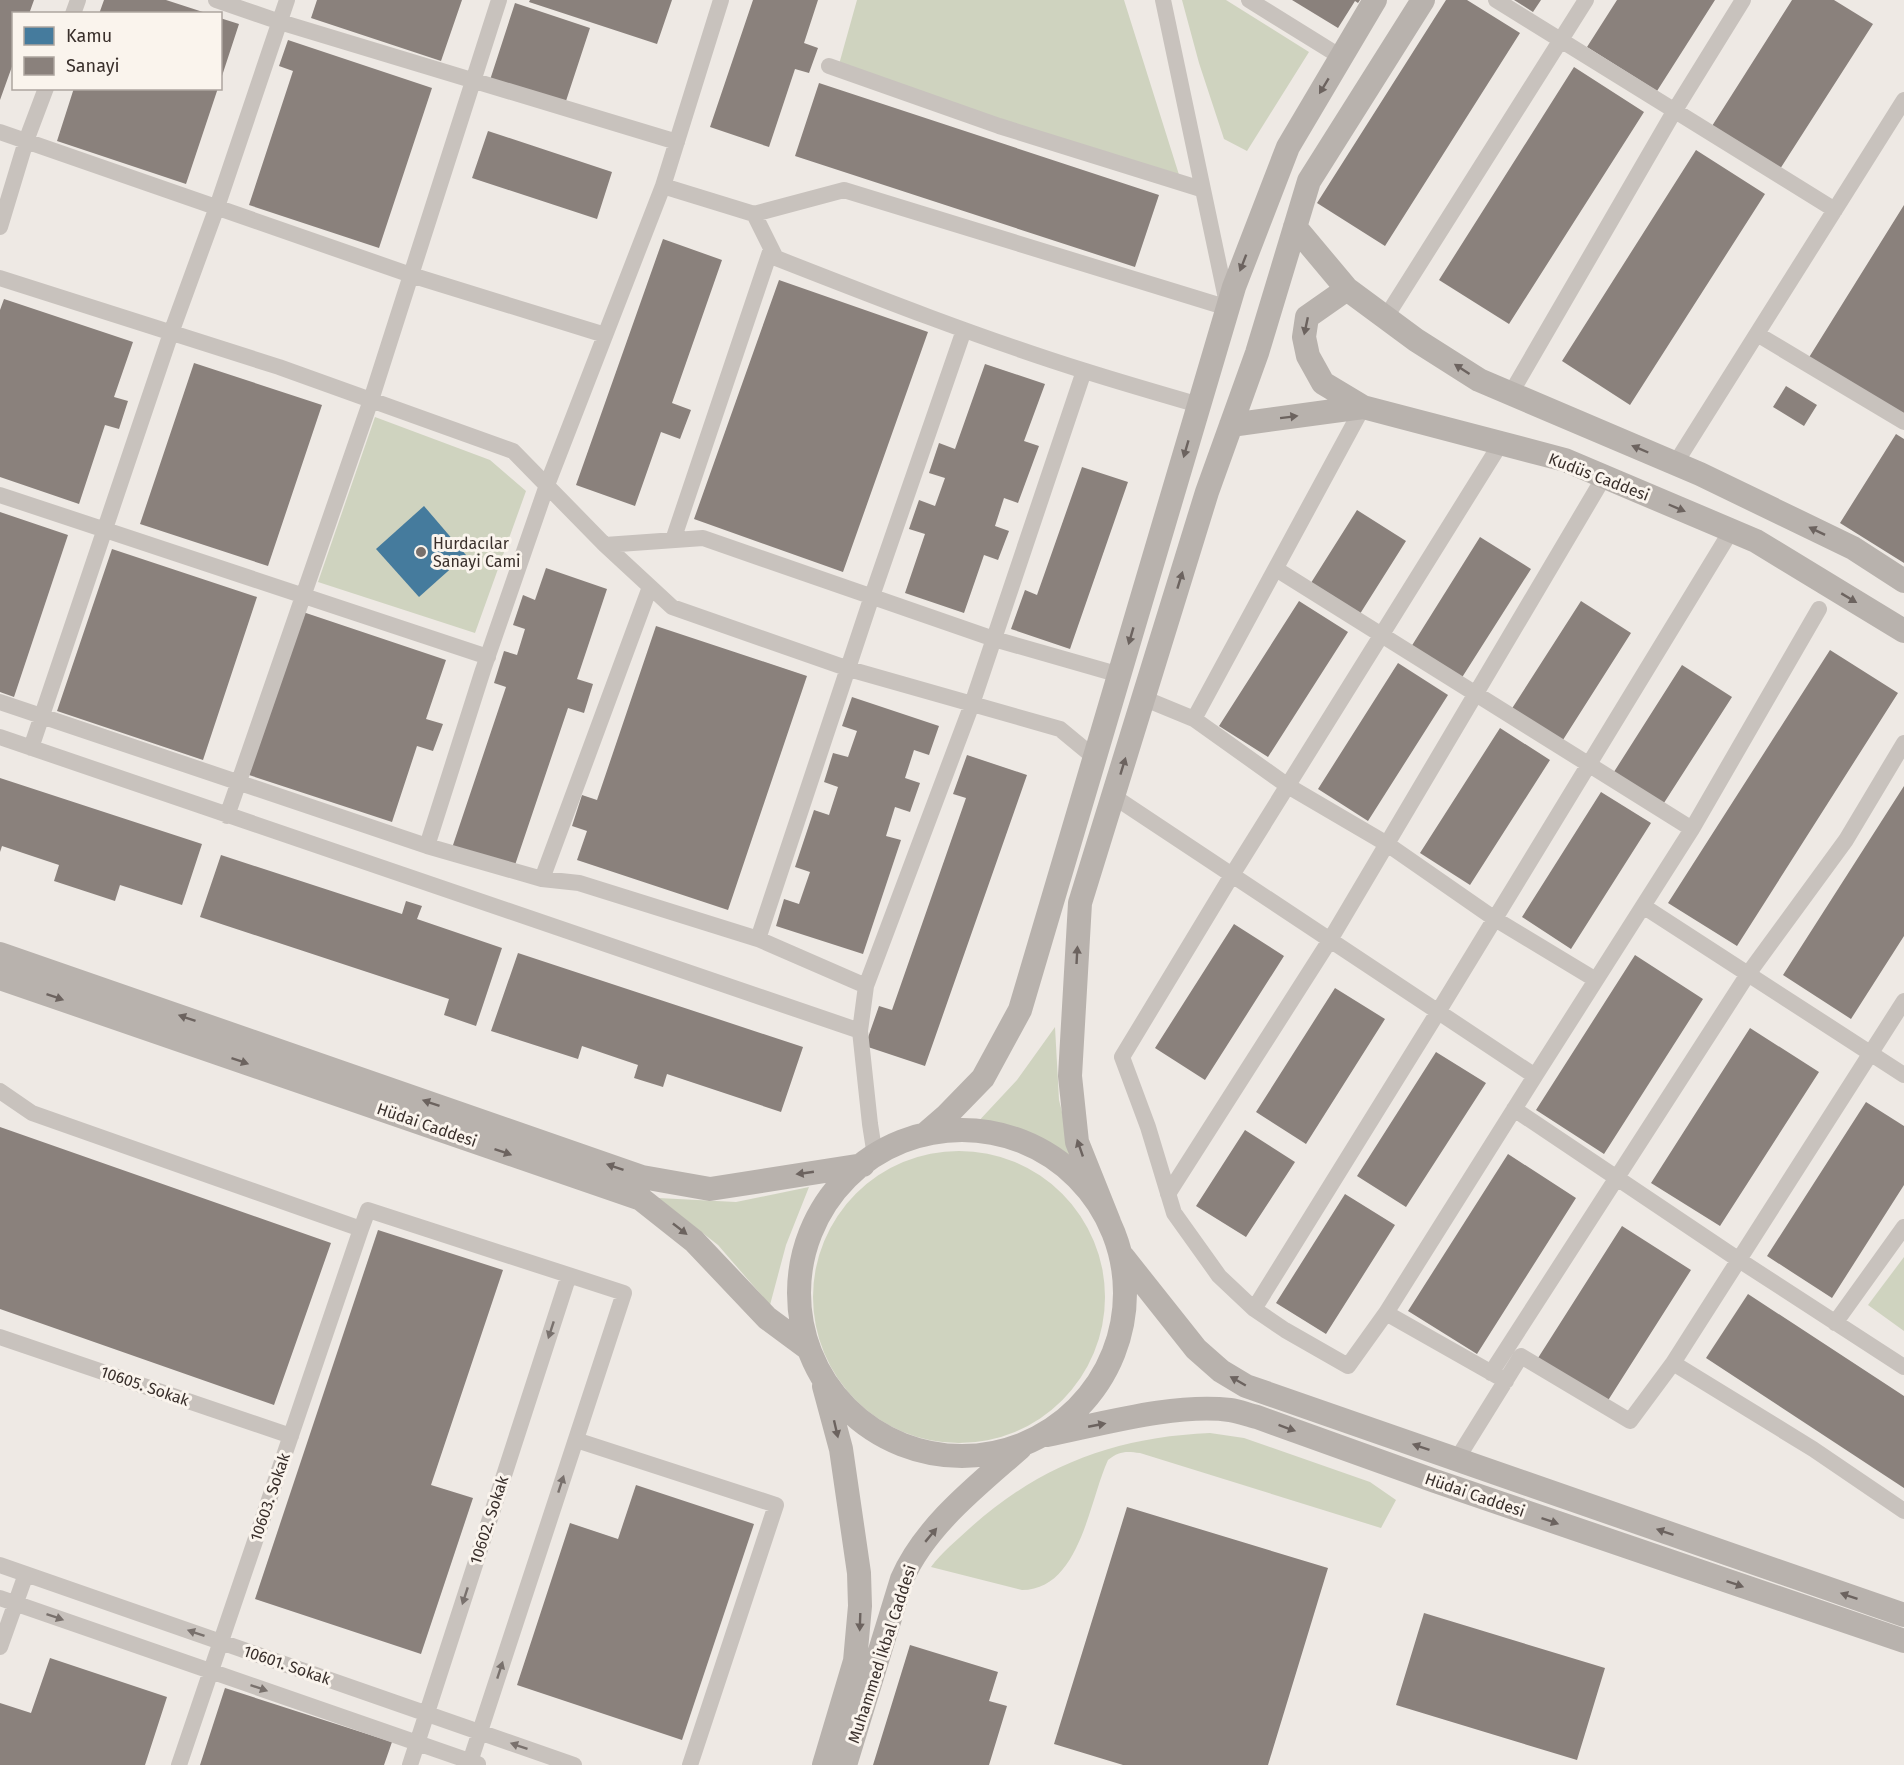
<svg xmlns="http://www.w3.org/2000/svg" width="1904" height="1765" font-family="'Fira Sans',sans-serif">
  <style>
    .green { fill: #cfd3bf }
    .public { fill: #457b9d }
    .industry { fill: #8a817c }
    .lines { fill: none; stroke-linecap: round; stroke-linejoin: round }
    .street { stroke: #c8c2bd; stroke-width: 16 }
    .secondary { stroke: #b8b2ad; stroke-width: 24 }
    .oneway { fill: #6c635f }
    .oneway2 { fill: #79716d }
    .poi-dot { fill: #78706c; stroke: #faf4ed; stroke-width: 2 }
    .labels { text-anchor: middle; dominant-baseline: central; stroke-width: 6; stroke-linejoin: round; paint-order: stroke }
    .street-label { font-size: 16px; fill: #392f2b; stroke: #faf4ed }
    .poi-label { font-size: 16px; fill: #392f2b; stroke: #faf4ed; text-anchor: start }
  </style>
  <rect width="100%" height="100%" fill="#eee9e4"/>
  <!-- green -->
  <path class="green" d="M857 0H1124L1180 178 838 68Z
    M1182 0H1226L1309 52 1247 151 1224 139 1199 63Z
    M375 417 490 460 526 491 475 633 318 582Z
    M1055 1027 1059 1100 1076 1168 1031 1140 975 1125 1017 1080Z
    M813 1297a146 146 0 1 1 292 0a146 146 0 1 1-292 0Z
    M809 1187 786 1245 770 1305 718 1245 658 1198 736 1202Z
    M1904 1257V1331L1868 1305Z
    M1210 1433 1244 1438 1370 1482 1396 1500 1381 1528 1140 1453C1126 1451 1119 1451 1108 1460 1089 1501 1080 1590 1022 1590L931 1567C941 1553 957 1540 970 1528 1040 1465 1116 1437 1210 1433Z"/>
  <!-- public -->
  <path class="public" d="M424 506 466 555 419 597 376 549Z"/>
  <!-- industry -->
  <path class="industry" d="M0 0H34L29 14H14V61L0 100Z
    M104 0H166L206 13 99 14Z
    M317 0H462L441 61 311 18Z
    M530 0H672L657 44 529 2Z
    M753 0H818L804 43 818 48 809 73 795 69 769 147 710 127Z
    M1292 0H1360L1358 3 1355 1 1338 28Z
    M1446 0H1467L1520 33 1385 246 1317 203Z
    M1514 0H1541L1533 12Z
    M1617 0H1715L1657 91 1587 47Z
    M1792 0H1834L1873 24 1780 169 1712 126Z
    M515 3 590 28 565 104 490 80Z
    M220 18 239 24 221 79H220Z
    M288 40 432 88 379 248 249 205 293 71 279 66Z
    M1574 67 1644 112 1509 324 1439 280Z
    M819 83 1159 195 1135 267 795 156Z
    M74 88H218L186 184 57 141Z
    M488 131 612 172 597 219 472 178Z
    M1696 150 1765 194 1630 405 1562 361Z
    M1904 205V418L1808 359Z
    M663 239 722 260 672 403 691 410 680 439 661 432 635 506 576 485Z
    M779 280 928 332 843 572 694 519Z
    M4 299 133 342 114 397 128 401 119 429 105 425 79 504 0 477V310Z
    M194 363 322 405 268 566 140 524Z
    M985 364 1045 384 1024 441 1039 446 1018 503 1004 498 995 526 1009 531 998 560 984 555 964 613 905 593 925 534 909 529 919 500 935 506 945 478 929 473 939 443 955 449Z
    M1786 386 1817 405 1804 426 1773 407Z
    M1896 434 1904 439V563L1840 523Z
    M1082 467 1128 482 1070 649 1011 629 1025 590 1037 595Z
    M1357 510 1406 541 1358 617 1309 586Z
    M0 512 68 535 14 697 0 692Z
    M1480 537 1531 569 1461 679 1411 647Z
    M112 549 257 597 203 760 57 711Z
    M546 568 607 589 577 679 593 684 584 713 568 708 514 868 452 848 506 687 494 683 504 651 517 655 525 629 513 625 523 595 535 600Z
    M1299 601 1348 632 1268 757 1219 726Z
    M1581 601 1631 633 1561 743 1511 710Z
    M303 612 446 660 426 719 443 724 433 751 417 746 392 822 249 775Z
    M656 626 807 676 728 910 577 860 587 831 572 826 582 795 597 800Z
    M1830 650 1898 693 1737 946 1668 903Z
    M1398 663 1448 695 1368 821 1318 789Z
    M1682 665 1732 697 1662 806 1612 775Z
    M852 697 939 726 929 755 914 750 905 778 920 783 910 812 895 807 886 836 901 840 863 954 776 926 784 899 799 904 810 872 795 867 814 810 829 815 838 787 824 782 833 753 848 757 857 731 842 726Z
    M1500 728 1550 760 1470 885 1420 853Z
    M967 755 1027 775 925 1066 865 1046 879 1006 892 1010 966 798 953 794Z
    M0 778 202 844 182 905 120 885 115 901 54 881 59 865 2 846 0 852Z
    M1904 786V936L1851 1019 1783 975Z
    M1601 792 1651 823 1571 949 1522 917Z
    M221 855 402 914 406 901 422 906 417 919 502 948 476 1026 444 1015 449 999 200 917Z
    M1234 924 1284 956 1205 1080 1155 1048Z
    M518 953 803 1047 781 1112 667 1074 663 1087 634 1078 638 1065 582 1046 578 1059 491 1031Z
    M1635 955 1703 999 1604 1154 1536 1110Z
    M1335 988 1385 1019 1306 1144 1256 1112Z
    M1750 1028 1819 1072 1720 1226 1651 1183Z
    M1436 1052 1486 1083 1406 1207 1357 1176Z
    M1866 1102 1904 1126V1185L1832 1298 1767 1256Z
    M0 1127 331 1243 274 1405 0 1309Z
    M1245 1130 1295 1162 1246 1237 1196 1206Z
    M1508 1154 1576 1198 1477 1354 1408 1311Z
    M1345 1194 1395 1225 1326 1334 1276 1303Z
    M1622 1226 1691 1270 1607 1402 1538 1358Z
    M378 1230 503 1270 431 1485 473 1498 421 1654 255 1599Z
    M1748 1294 1904 1396V1488L1706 1358Z
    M636 1485 754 1524 682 1740 517 1685 570 1523 618 1539Z
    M1127 1507 1328 1568 1268 1765H1123L1054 1744Z
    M1424 1613 1605 1668 1577 1760 1396 1705Z
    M910 1645 998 1672 989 1701 1007 1706 989 1765H873Z
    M50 1658 167 1697 145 1765H0V1703L31 1713Z
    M225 1688 392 1742 384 1765H200Z"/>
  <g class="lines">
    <!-- street -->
    <path class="street" d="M216 0 280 22 677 142
      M1249 0 1341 57
      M1496 0 1835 210
      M73 14 78 0
      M829 66 999 126 1201 189
      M0 132 411 275 605 335
      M663 186 721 0
      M754 214 844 190 1228 308 1163 0
      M0 227 26 141 46 88
      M0 278 279 367 513 451 605 545 672 607 849 669 1060 729 1095 758
      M1386 317 1586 0
      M1757 334 1904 422
      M1511 393 1675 110 1743 0
      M1501 443 1232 875 1122 1057 1148 1127 1174 1213 1219 1276 1254 1309 1285 1330 1348 1366 1386 1313 1506 1381
      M1675 464 1904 100
      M0 495 488 657
      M673 540 771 249
      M605 545 703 538 994 639 1120 675
      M1276 569 1692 829
      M1143 698 1194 719 1363 407
      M0 702 427 846 542 879 579 883 758 939 866 986
      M1194 719 1288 786 1387 844 1495 919 1596 980 1692 829 1819 609
      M0 737 860 1031
      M31 748 171 333 217 207 287 0
      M1113 796 1535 1076 1386 1313
      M227 816 371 400 499 0
      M427 846 483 670 547 485 663 186 754 214 776 258C878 298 980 338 1085 371 1123 383 1161 394 1199 405
      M542 879 650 587
      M1643 906 1904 1075
      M758 939 872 596 964 330
      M1535 1076 1596 980
      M0 1091 32 1113 361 1229 368 1210 624 1293 469 1765
      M1514 1109 1739 1260 1904 1367
      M875 1156 870 1124 860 1031 866 986 972 704 1084 371
      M1168 1194 1330 940 1604 477
      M1254 1309 1438 1012 1731 531
      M1835 1323 1904 1227
      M0 1337 291 1436
      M1673 1363 1904 1001
      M1491 1373 1748 974 1846 840 1904 743
      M576 1440 776 1505 690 1765
      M1457 1459 1521 1356 1630 1421 1673 1363 1813 1449 1904 1511
      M0 1565 574 1765
      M0 1598 478 1764
      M0 1647 26 1574
      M179 1765 361 1229
      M410 1765 569 1275"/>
    <!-- secondary -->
    <path class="secondary" d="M1295 227 1347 289 1416 340 1479 380 1700 474 1853 548 1904 581
      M1347 289 1307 317 1304 337 1308 356 1323 383 1363 407
      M1231 425 1363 407 1565 460 1756 541 1904 631
      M0 954 642 1177 710 1189 863 1165
      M0 978 641 1199 694 1241 767 1318 809 1349
      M799 1293a163 163 0 1 1 326 0a163 163 0 1 1-326 0Z
      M924 1135 946 1116 983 1078 1020 1010 1234 287 1288 147 1375 0
      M1109 1222 1077 1142 1070 1076 1080 903 1207 492 1257 353 1309 181 1423 0
      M1123 1257 1196 1349 1221 1371 1246 1386 1904 1615
      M1047 1435C1102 1424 1176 1403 1230 1410 1239 1411 1248 1415 1257 1417L1435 1481 1904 1641
      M824 1765 855 1661 860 1606 859 1573 841 1449 824 1386
      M845 1765 902 1579C925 1526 978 1485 1020 1448"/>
  </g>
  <!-- one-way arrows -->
  <defs><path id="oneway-solid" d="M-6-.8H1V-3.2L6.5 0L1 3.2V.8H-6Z" transform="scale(1.5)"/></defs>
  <g class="oneway">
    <use href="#oneway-solid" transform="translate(1324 86) rotate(121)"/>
    <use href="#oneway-solid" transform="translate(1243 263) rotate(111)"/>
    <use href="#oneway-solid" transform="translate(1306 326) rotate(102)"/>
    <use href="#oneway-solid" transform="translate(1462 369) rotate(-147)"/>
    <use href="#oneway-solid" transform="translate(1289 417) rotate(-7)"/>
    <use href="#oneway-solid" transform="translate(1186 449) rotate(106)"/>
    <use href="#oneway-solid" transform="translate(1640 449) rotate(-157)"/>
    <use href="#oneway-solid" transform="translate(1677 508) rotate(23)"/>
    <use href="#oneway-solid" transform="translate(1817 531) rotate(-154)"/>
    <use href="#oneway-solid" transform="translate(1180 580) rotate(-73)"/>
    <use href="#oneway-solid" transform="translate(1849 598) rotate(31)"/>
    <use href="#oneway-solid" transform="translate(1131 636) rotate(106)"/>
    <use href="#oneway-solid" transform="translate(1123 766) rotate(-73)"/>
    <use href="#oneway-solid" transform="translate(1077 955) rotate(-87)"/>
    <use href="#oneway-solid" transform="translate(55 997) rotate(19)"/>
    <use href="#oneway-solid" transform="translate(187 1018) rotate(-161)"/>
    <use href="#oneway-solid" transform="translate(240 1061) rotate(19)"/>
    <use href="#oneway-solid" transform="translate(431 1103) rotate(-161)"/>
    <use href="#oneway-solid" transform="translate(1080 1148) rotate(-109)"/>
    <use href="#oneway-solid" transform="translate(503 1152) rotate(19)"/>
    <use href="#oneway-solid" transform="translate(615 1167) rotate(-161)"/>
    <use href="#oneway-solid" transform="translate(805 1173) rotate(172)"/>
    <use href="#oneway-solid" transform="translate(680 1229) rotate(38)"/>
    <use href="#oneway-solid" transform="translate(1238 1381) rotate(-150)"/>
    <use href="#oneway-solid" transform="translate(1097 1425) rotate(-11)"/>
    <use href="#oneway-solid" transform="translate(1287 1428) rotate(20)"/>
    <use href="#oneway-solid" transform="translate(836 1429) rotate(77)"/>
    <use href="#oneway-solid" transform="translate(1421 1447) rotate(-161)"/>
    <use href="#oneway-solid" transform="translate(1550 1521) rotate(19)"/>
    <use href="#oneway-solid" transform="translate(1665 1532) rotate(-161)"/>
    <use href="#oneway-solid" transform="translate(931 1535) rotate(-50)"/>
    <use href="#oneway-solid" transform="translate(1735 1584) rotate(19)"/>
    <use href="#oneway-solid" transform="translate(1849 1596) rotate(-161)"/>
    <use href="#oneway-solid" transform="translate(860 1622) rotate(92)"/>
  </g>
  <g class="oneway2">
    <use href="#oneway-solid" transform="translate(551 1330) rotate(108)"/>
    <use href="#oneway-solid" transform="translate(561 1484) rotate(-72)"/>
    <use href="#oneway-solid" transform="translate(465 1596) rotate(108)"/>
    <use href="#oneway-solid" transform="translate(55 1617) rotate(19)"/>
    <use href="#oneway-solid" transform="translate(196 1633) rotate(-161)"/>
    <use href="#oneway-solid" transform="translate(500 1670) rotate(-72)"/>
    <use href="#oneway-solid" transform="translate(259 1688) rotate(19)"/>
    <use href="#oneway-solid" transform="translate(519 1746) rotate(-161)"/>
  </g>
  <!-- markers -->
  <circle class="poi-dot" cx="421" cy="552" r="6"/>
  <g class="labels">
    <!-- street labels -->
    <g class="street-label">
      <text transform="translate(1599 477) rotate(21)">Kudüs Caddesi</text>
      <text transform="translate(427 1125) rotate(19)">Hüdai Caddesi</text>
      <text transform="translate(145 1386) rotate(19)">10605. Sokak</text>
      <text transform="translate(1475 1495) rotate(19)">Hüdai Caddesi</text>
      <text transform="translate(270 1497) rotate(-71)">10603. Sokak</text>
      <text transform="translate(489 1520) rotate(-72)">10602. Sokak</text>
      <text transform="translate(882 1654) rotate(-72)">Muhammed İkbal Caddesi</text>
      <text transform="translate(287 1665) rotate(19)">10601. Sokak</text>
    </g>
    <!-- poi labels -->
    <g class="poi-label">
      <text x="433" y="543">Hurdacılar<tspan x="433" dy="18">Sanayi Cami</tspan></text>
    </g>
  </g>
  <!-- legend -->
  <rect x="12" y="12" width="210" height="78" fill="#faf4ed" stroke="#ada59f" stroke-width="1.5"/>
  <rect x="24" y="27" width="30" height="18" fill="#457b9d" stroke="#ada59f" stroke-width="1.5"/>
  <text x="66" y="42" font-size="18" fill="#392f2b">Kamu</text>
  <rect x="24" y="57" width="30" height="18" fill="#8a817c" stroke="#ada59f" stroke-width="1.5"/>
  <text x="66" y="72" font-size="18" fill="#392f2b">Sanayi</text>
</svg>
